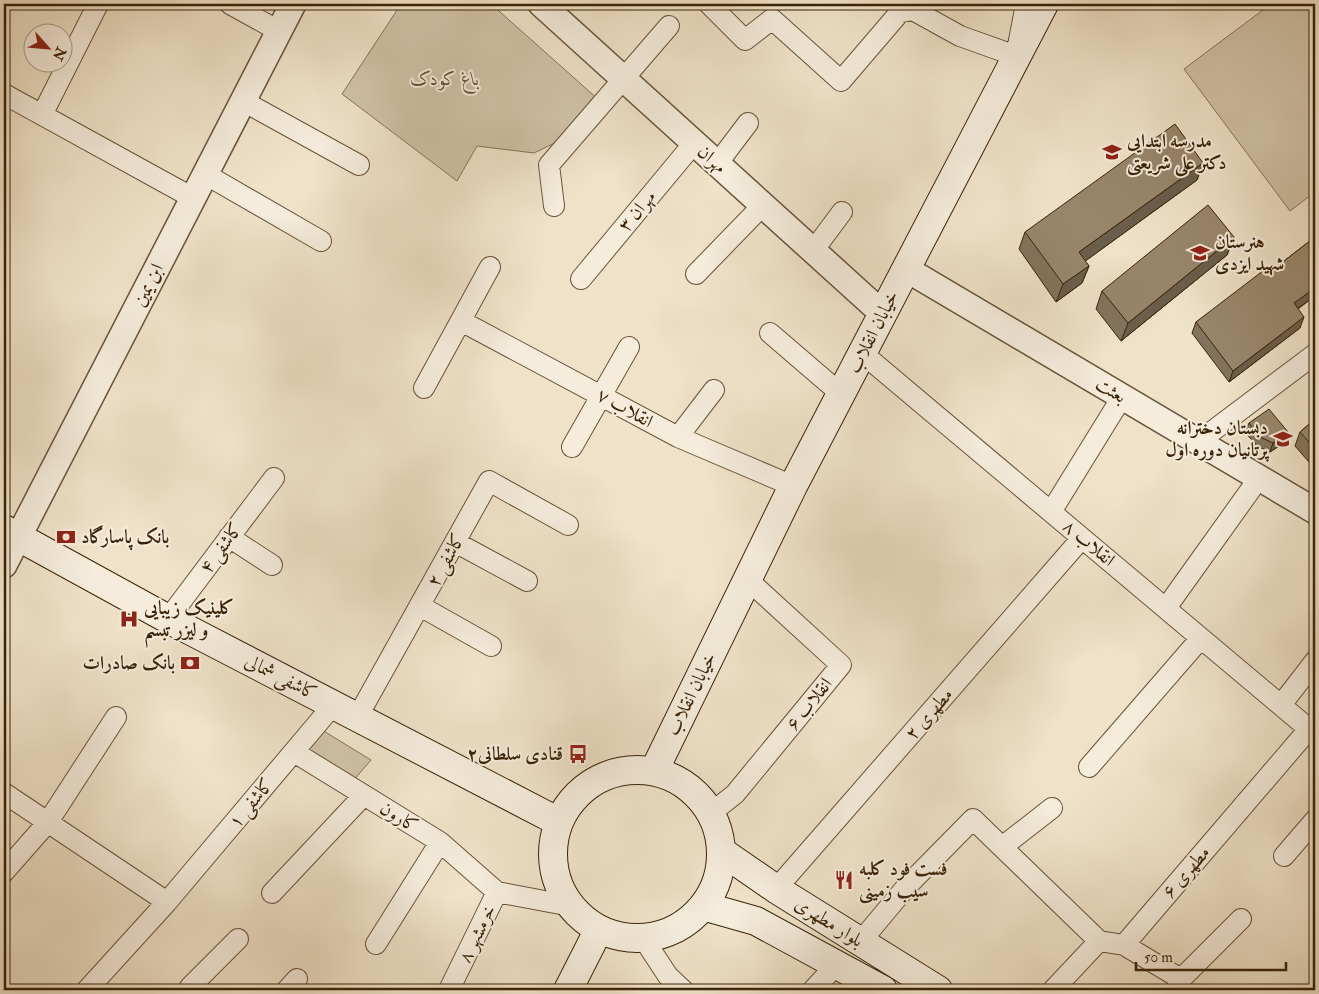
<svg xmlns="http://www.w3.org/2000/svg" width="1319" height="994" font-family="'IM FELL Double Pica',Amiri,serif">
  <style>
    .green { fill: #d0c2a8; stroke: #857258 }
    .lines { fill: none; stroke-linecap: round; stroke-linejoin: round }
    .minor-casing { stroke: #675338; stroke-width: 22 }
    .tertiary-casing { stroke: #675338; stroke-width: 28 }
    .secondary-casing { stroke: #3a2307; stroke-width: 30 }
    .minor { stroke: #f5ecdc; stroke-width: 20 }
    .tertiary { stroke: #f5ecdc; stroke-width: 25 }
    .secondary { stroke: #f5ecdc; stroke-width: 28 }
    .wall { fill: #83735d; stroke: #3a2307 }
    .shaded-wall { fill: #6a5e4c; stroke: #3a2307 }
    .building { fill: #98866c; stroke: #3a2307 }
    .labels { text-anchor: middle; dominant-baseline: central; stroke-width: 4; stroke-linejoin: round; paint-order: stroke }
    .park-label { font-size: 19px; font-style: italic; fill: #604b2f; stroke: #f5ecdc }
    .poi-label { font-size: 19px; font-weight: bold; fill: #3a2307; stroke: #f5ecdc; text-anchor: start }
    .street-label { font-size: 19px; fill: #3a2307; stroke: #f5ecdc }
  </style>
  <rect width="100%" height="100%" fill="#efe2c9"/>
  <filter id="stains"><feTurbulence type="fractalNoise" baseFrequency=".004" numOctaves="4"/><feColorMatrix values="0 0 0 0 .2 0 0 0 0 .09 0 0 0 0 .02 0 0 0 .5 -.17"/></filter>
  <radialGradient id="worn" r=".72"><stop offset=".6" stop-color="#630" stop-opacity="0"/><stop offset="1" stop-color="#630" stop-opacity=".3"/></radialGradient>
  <!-- green -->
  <path class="green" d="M401 4H491L609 109 590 126 534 153 477 146 457 181 342 94Z
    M1271 4H1315V192L1290 211 1184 69Z
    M322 730 371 760 353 781 304 753Z"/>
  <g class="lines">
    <!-- minor casing -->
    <g class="minor-casing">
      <path id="minor" d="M230 4 279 31
        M709 4 745 40 772 19 841 81 900 12 913 10 960 36 1016 56 1026 4
        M4 94 193 198
        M243 101 359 165
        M42 115 98 4
        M717 164 748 123
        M205 174 321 241
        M554 206 549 165 669 26
        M813 251 842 212
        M696 274 763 205
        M581 279 694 143
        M461 321 678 437 793 486
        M770 333 841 394
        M862 353 1315 734
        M424 388 490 267
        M678 437 714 390
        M1198 442 1315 354
        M572 447 629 347
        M1051 512 1122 397
        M229 537 272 565
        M455 542 527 581
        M420 606 491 646
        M1166 608 1259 478
        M168 619 274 478
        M1281 705 1315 661
        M358 716 489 481 568 525
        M294 752 440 842 497 892
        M1089 767 1201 638
        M4 793 167 902
        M711 813 735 794 841 665 747 579
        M1002 847 1052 808
        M1284 856 1315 820
        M4 872 48 822 116 717
        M776 889 1082 538
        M272 893 364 795
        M643 938 668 976 683 990
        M861 941 907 886 973 819 1099 941
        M376 944 440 842
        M1124 945 1181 979
        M190 987 238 939
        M87 990 167 902 334 704
        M287 990 297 979
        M449 990 497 892 571 906
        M813 990 837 964
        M1053 990 1099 941 1124 945 1309 729
        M1176 990 1181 979 1241 919"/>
    </g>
    <!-- tertiary casing -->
    <g class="tertiary-casing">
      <path id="tertiary" d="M541 4 883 314
        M906 269 1315 511
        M4 565 293 4"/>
    </g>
    <!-- secondary casing -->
    <g class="secondary-casing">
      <path id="secondary" d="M4 529 168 619 559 822
        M553 854a84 84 0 1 1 168 0a84 84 0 1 1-168 0Z
        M654 771 793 486 1044 4
        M721 851 776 889 938 990
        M703 906 756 921 883 990
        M568 990 599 929"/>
    </g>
    <!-- minor -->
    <use href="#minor" class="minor"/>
    <!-- tertiary -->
    <use href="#tertiary" class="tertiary"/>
    <!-- secondary -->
    <use href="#secondary" class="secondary"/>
  </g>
  <!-- wall -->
  <path class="wall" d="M1203 163 1197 180 1085 261 1089 266 1082 283 1056 302 1019 249 1025 232Z
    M1234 237 1227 255 1121 341 1096 309 1102 291Z
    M1315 237V296L1298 309 1300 328 1229 382 1192 333 1196 322 1271 271Z
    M1315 419V469L1295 446 1300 432Z
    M1249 423 1288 432 1285 442 1270 452 1257 446 1245 432Z"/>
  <!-- shaded-wall -->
  <path class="shaded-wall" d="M1203 163 1197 180 1073 270 1079 252Z
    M1234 237 1227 255 1121 341 1128 323Z
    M1089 266 1082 283 1056 302 1063 284Z
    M1315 288V296L1290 314 1294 303Z
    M1304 317 1300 328 1229 382 1233 371Z
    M1288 432 1285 442 1270 452 1273 443Z"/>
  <!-- building -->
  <path class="building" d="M1175 124 1203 163 1079 252 1089 266 1063 284 1025 232Z
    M1208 205 1234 237 1128 323 1102 291Z
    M1315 237V288L1294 303 1304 317 1233 371 1196 322 1268 267 1271 271Z
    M1269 409 1288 432 1273 443 1260 437 1249 423Z
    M1315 419V449L1300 432Z"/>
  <!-- icons -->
  <defs>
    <g id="school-bare" transform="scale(1.5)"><path d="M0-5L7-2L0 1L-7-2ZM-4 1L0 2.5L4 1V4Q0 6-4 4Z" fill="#8f2418" stroke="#f5ecdc" stroke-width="2.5" paint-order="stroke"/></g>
    <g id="bank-bare" transform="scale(1.5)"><path d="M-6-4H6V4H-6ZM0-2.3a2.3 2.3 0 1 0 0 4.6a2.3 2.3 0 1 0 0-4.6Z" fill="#8f2418" stroke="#f5ecdc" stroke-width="2.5" paint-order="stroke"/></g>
    <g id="hospital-bare" transform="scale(1.5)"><path d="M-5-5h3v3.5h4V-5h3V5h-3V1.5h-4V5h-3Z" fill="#8f2418" stroke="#f5ecdc" stroke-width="2.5" paint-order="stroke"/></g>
    <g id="bus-bare" transform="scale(1.5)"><path d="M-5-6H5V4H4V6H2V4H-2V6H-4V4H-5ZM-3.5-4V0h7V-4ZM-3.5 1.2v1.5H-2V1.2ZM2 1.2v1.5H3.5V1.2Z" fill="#8f2418" stroke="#f5ecdc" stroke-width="2.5" paint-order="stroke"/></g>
    <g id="restaurant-bare" transform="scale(1.5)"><path d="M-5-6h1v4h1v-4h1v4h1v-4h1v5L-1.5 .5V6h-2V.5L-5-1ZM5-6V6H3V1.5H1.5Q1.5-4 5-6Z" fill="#8f2418" stroke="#f5ecdc" stroke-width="2.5" paint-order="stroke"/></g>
  </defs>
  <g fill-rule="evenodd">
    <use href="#school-bare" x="1112" y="152"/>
    <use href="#school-bare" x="1200" y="253"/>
    <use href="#school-bare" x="1283" y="439"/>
    <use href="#bank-bare" x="66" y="537"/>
    <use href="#hospital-bare" x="129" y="619"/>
    <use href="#bank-bare" x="190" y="663"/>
    <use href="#bus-bare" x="578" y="754"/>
    <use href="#restaurant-bare" x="844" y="880"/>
  </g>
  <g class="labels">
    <!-- park labels -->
    <g class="park-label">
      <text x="445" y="79">باغ کودک</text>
    </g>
    <!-- poi labels -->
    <g class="poi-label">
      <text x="1127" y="141">مدرسه ابتدایی<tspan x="1127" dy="22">دکتر علی شریعتی</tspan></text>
      <text x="1215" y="242">هنرستان<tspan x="1215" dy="22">شهید ایزدی</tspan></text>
      <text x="1268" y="428" text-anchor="end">دبستان دخترانه<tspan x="1268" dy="22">پرتانیان دوره اول</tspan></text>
      <text x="81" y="537">بانک پاسارگاد</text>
      <text x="144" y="608">کلینیک زیبایی<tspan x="144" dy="22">و لیزر تبسم</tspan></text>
      <text x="175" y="663" text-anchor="end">بانک صادرات</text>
      <text x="563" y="754" text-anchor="end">قنادی سلطانی۲</text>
      <text x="859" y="869">فست فود کلبه<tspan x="859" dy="22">سیب زمینی</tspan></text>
    </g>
    <!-- street labels -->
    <g class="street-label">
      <text transform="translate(712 159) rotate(42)">مهران</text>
      <text transform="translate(637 211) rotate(-50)">مهران ۳</text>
      <text transform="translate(148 285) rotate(-63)">ابن یمین</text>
      <text transform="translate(873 332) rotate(-63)">خیابان انقلاب</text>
      <text transform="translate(1111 390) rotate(31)">بعثت</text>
      <text transform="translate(625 408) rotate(29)">انقلاب ۷</text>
      <text transform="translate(1089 543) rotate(40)">انقلاب ۸</text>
      <text transform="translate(221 548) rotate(-53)">کاشفی ۴</text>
      <text transform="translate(446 560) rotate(-61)">کاشفی ۲</text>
      <text transform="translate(281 677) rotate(27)">کاشفی شمالی</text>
      <text transform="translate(691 694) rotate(-64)">خیابان انقلاب</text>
      <text transform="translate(809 704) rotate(-51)">انقلاب ۶</text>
      <text transform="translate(929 714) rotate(-49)">مطهری ۲</text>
      <text transform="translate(251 803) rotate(-50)">کاشفی ۱</text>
      <text transform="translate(399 817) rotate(32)">کارون</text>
      <text transform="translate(1186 872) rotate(-49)">مطهری ۶</text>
      <text transform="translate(829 922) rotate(32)">بلوار مطهری</text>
      <text transform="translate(477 934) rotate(-64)">خرمشهر ۸</text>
    </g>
  </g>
  <!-- margin -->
  <rect width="1319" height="994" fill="none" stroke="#efe2c9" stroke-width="20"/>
  <rect x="5" y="5" width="1309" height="984" fill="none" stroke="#3a2307" stroke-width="2.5"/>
  <rect x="10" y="10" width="1299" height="974" fill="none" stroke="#3a2307"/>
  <!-- north arrow -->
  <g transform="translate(48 48) rotate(117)"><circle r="24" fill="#f5ecdc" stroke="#aa9c87"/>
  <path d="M0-4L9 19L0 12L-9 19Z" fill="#8f2418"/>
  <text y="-8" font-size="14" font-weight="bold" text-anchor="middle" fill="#3a2307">N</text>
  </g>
  <!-- scale -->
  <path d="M1136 962v8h150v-8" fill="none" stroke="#3a2307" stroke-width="2.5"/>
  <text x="1144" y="962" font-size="15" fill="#3a2307" stroke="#f5ecdc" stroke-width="4" paint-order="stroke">50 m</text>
  <rect width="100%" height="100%" filter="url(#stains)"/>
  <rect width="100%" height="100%" fill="url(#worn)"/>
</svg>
